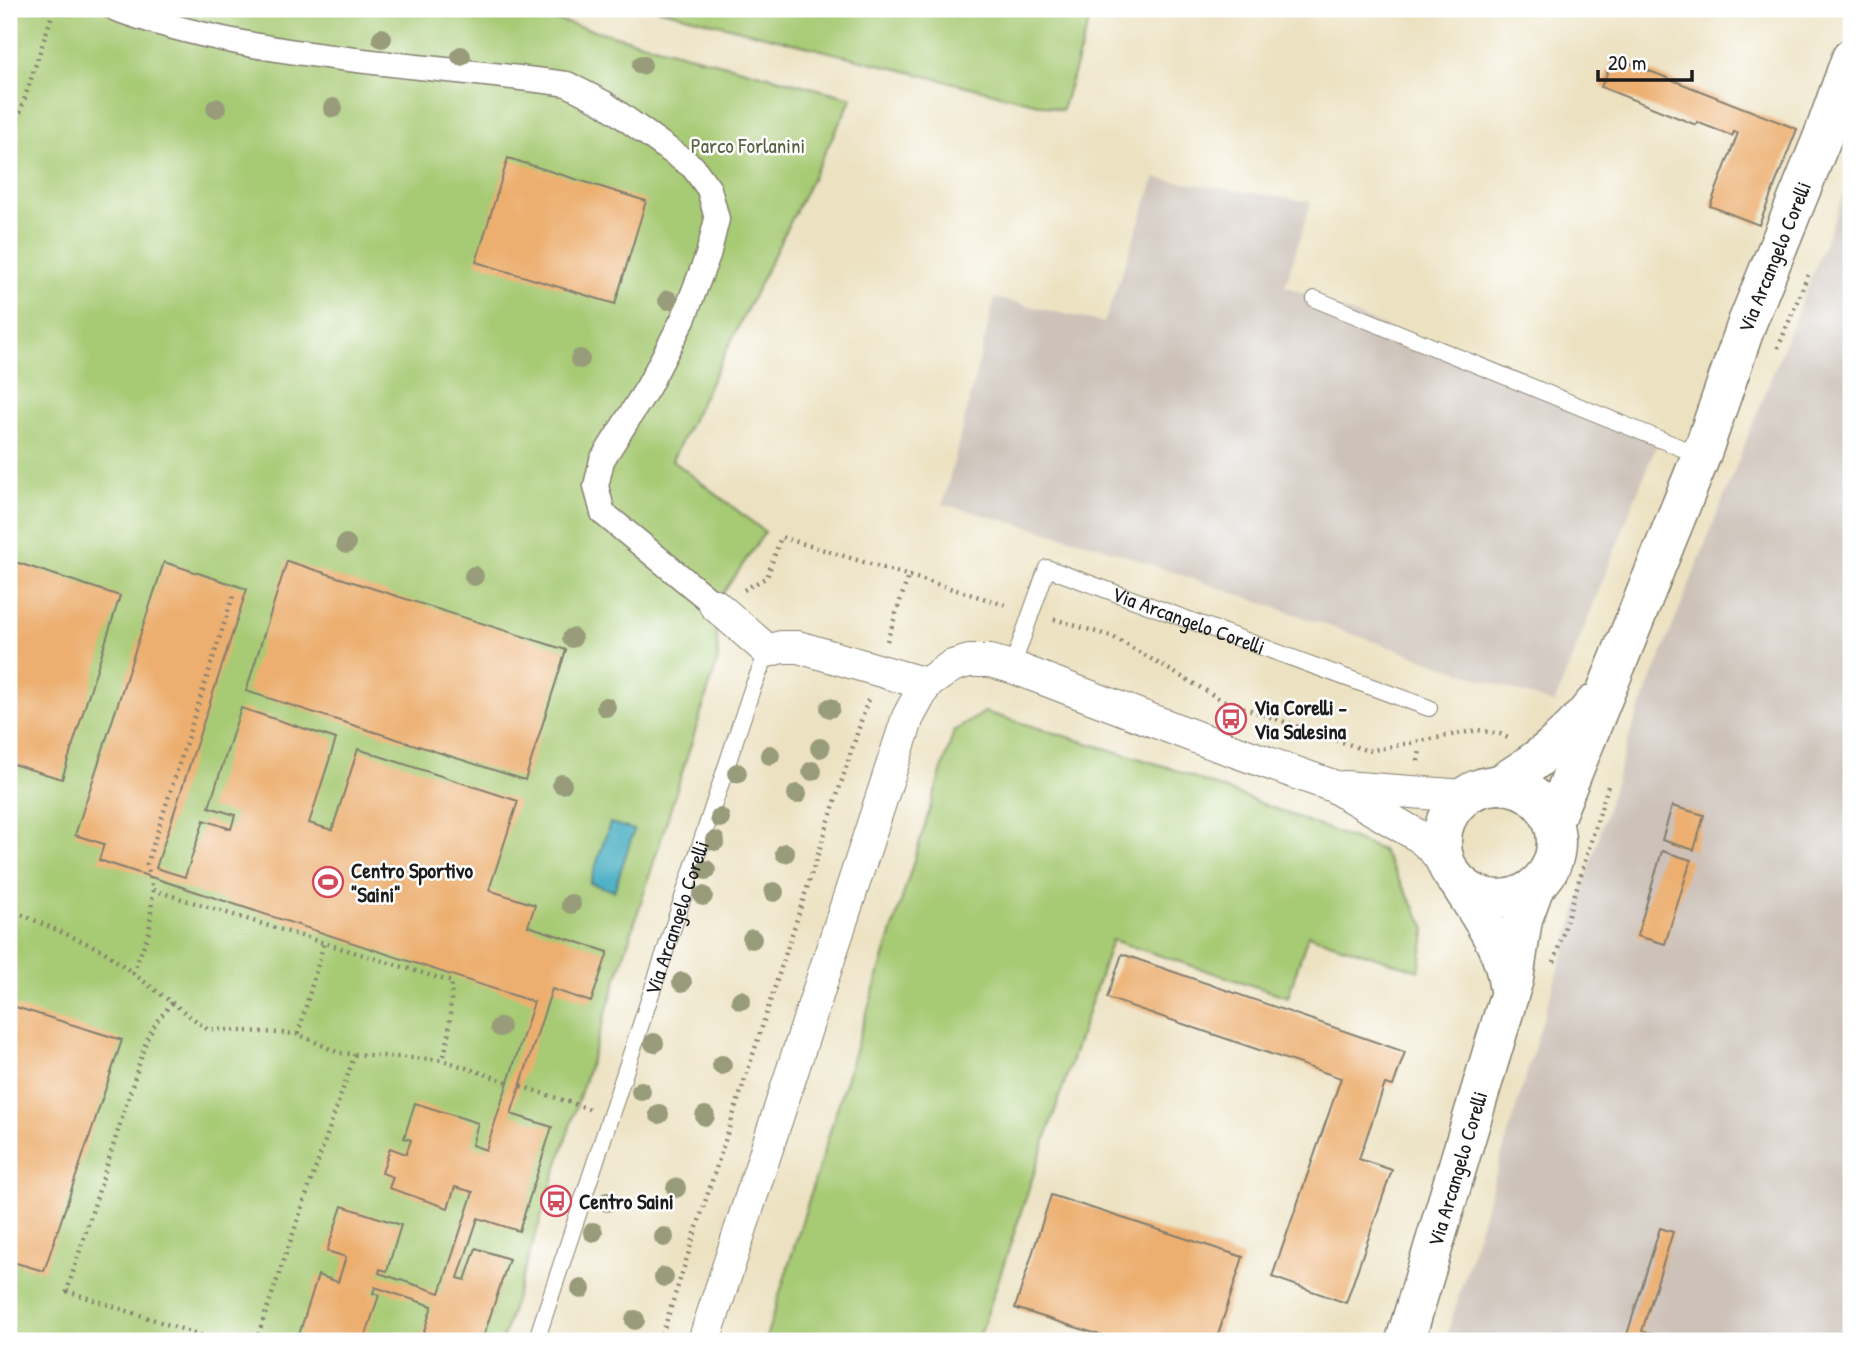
<svg xmlns="http://www.w3.org/2000/svg" width="1860" height="1350" font-family="'Patrick Hand',sans-serif">
  <style>
    .industrial { fill: #ccc2b9 }
    .green { fill: #a7ca74; stroke: #627348; stroke-width: 2 }
    .water { fill: #42acc1; stroke: #2f646e; stroke-width: 2 }
    .building { fill: #ecaf70 }
    .lines { fill: none; stroke-linecap: round; stroke-linejoin: round }
    .service-casing { stroke: #847f6f; stroke-width: 18 }
    .pedestrian-casing { stroke: #847f6f; stroke-width: 27 }
    .minor-casing { stroke: #847f6f; stroke-width: 34 }
    .tertiary-casing { stroke: #847f6f; stroke-width: 41 }
    .path { stroke: #847f6f; stroke-width: 4.5; stroke-dasharray: 2 5; stroke-linecap: butt }
    .service { stroke: #fff; stroke-width: 16 }
    .pedestrian { stroke: #fff; stroke-width: 24 }
    .minor { stroke: #fff; stroke-width: 32 }
    .tertiary { stroke: #fff; stroke-width: 38 }
    .tree { fill: #989c7a }
    .labels { text-anchor: middle; dominant-baseline: central; stroke-width: 5; stroke-linejoin: round; paint-order: stroke }
    .park-label { font-size: 21px; fill: #54623f; stroke: #fff }
    .street-label { font-size: 21px; fill: #1c1c1c; stroke: #fff }
    .poi-label { font-size: 21px; font-weight: bold; fill: #1c1c1c; stroke: #fff; text-anchor: start }
  </style>
  <rect width="100%" height="100%" fill="#fff"/>
  <filter id="ink" filterUnits="userSpaceOnUse"><feTurbulence type="fractalNoise" baseFrequency=".0143" numOctaves="2"/><feDisplacementMap in="SourceGraphic" scale="14" xChannelSelector="R" yChannelSelector="G"/><feConvolveMatrix kernelMatrix="1 2 1 2 8 2 1 2 1" color-interpolation-filters="sRGB"/></filter>
  <filter id="wash" filterUnits="userSpaceOnUse"><feTurbulence type="fractalNoise" baseFrequency=".00686" numOctaves="4" result="noise"/><feDisplacementMap in="SourceGraphic" scale="28" xChannelSelector="R" yChannelSelector="G"/><feGaussianBlur stdDeviation="1.57" result="paint"/><feColorMatrix in="noise" values="0 0 0 0 0 0 0 0 0 0 0 0 0 0 0 0 0 1.4 0 .05"/><feComposite in="paint" operator="in"/></filter>
  <g filter="url(#wash)">
    <rect width="100%" height="100%" fill="#ece2c2"/>
    <!-- industrial -->
    <path class="industrial" d="M1851 176V1341H1445L1630 734Z
      M1155 178 1311 202 1285 286 1659 438 1554 704 1092 544 943 504 995 298 1104 323Z"/>
    <!-- green -->
    <path class="green" d="M9 9H513L852 98 672 460 765 532 715 605 718 659 502 1341H9Z
      M657 9H1093L1062 110Z
      M985 712 1167 767 1382 850 1426 928 1419 971 1308 935 1288 997 1112 940 978 1341H765L954 731Z"/>
    <!-- water -->
    <path class="water" d="M610 823 634 830 614 891 590 883Z"/>
    <g id="blocks">
      <!-- building -->
      <path class="building" d="M1614 57 1797 129 1759 225 1710 206 1738 133 1734 132 1732 136 1697 122 1696 125 1601 87Z
        M508 158 646 201 615 304 476 262Z
        M9 560 120 596 62 779 9 763Z
        M287 561 566 650 525 780 246 691Z
        M164 562 247 589 156 868 185 877 204 820 231 829 235 815 209 807 241 708 336 739 309 823 332 830 358 749 518 801 489 890 535 905 528 926 608 952 591 1002 552 989 511 1114 552 1127 519 1231 478 1218 458 1278 465 1280 476 1248 509 1259 482 1341H421L432 1306 375 1287 373 1293 379 1295 364 1341H297L318 1275 338 1282 346 1257 327 1251 342 1206 401 1225 387 1271 380 1269 379 1273 440 1293 473 1192 455 1187 448 1208 389 1188 393 1177 382 1173 390 1148 406 1154 411 1140 404 1138 415 1103 478 1123 472 1145 486 1150 534 1002 99 860 104 844 75 835Z
        M1672 806 1704 815 1694 850 1662 840Z
        M1662 851 1691 860 1665 944 1637 936Z
        M1122 954 1405 1052 1393 1086 1385 1084 1359 1159 1392 1170 1346 1303 1272 1277 1341 1078 1107 998Z
        M9 1005 122 1040 44 1271 9 1261Z
        M1051 1195 1243 1257 1216 1341H1119L1015 1308Z
        M1660 1228 1673 1232 1642 1331 1654 1335 1652 1341H1625Z"/>
    </g>
  </g>
  <g filter="url(#ink)">
    <use href="#blocks" fill-opacity="0" stroke="#847f6f" stroke-width="2"/>
    <g class="lines">
      <!-- service casing -->
      <g class="service-casing">
        <g id="service">
          <path d="M1315 299 1701 456"/>
          <path id="s1" d="M1012 667 1047 568 1429 708"/>
          <path id="s2" d="M536 1341 752 689 768 651"/>
        </g>
      </g>
      <!-- pedestrian casing -->
      <g class="pedestrian-casing">
        <path id="pedestrian" d="M116 9C260 61 417 63 567 84L604 103 693 167 709 189 717 219 708 255 684 317 648 387 602 460 596 486 603 513 715 605"/>
      </g>
      <!-- minor casing -->
      <g class="minor-casing">
        <path id="minor" d="M715 605 768 651 781 647H798L926 684
          M1344 787 1465 796
          M704 1341 908 717 926 684 952 666 969 661H990L1012 667 1201 739 1333 786 1420 837 1433 849 1447 867"/>
      </g>
      <!-- tertiary casing -->
      <g class="tertiary-casing">
        <g id="tertiary">
          <circle cx="1499" cy="842" r="57"/>
          <path d="M1498 785C1533 765 1569 736 1594 704"/>
          <path id="s3" d="M1553 822 1701 456 1747 323 1823 136 1851 58"/>
          <path d="M1459 883C1478 914 1504 947 1508 985"/>
          <path id="s4" d="M1405 1341 1514 979 1523 919 1535 886"/>
        </g>
      </g>
      <!-- path -->
      <path class="path" d="M9 146 54 9
        M1778 348 1808 275
        M744 590 767 577 781 537 1009 606
        M1054 619 1113 637 1222 700 1368 751 1478 730 1500 734 1508 738
        M887 641 908 577
        M1418 761 1420 750
        M153 890 324 943
        M9 909 102 950 207 1029 298 1034 339 1053 443 1060 508 1082
        M1554 962 1608 786
        M133 973 149 932 153 890 147 864 234 593
        M172 1003 157 1021 147 1039 67 1291 218 1341
        M298 1034 324 943 452 982 449 1034 443 1060
        M521 1086 589 1109
        M256 1341 355 1054
        M660 1341 868 700"/>
      <!-- service -->
      <use href="#service" class="service"/>
      <!-- pedestrian -->
      <use href="#pedestrian" class="pedestrian"/>
      <!-- minor -->
      <use href="#minor" class="minor"/>
      <!-- tertiary -->
      <use href="#tertiary" class="tertiary"/>
    </g>
    <!-- trees -->
    <g class="tree">
      <circle cx="382" cy="38" r="10"/>
      <circle cx="461" cy="56" r="10"/>
      <circle cx="642" cy="65" r="10"/>
      <circle cx="216" cy="108" r="10"/>
      <circle cx="333" cy="108" r="10"/>
      <circle cx="668" cy="300" r="10"/>
      <circle cx="580" cy="359" r="10"/>
      <circle cx="346" cy="544" r="10"/>
      <circle cx="474" cy="576" r="10"/>
      <circle cx="572" cy="638" r="10"/>
      <circle cx="606" cy="707" r="10"/>
      <circle cx="830" cy="708" r="10"/>
      <circle cx="820" cy="748" r="10"/>
      <circle cx="770" cy="755" r="10"/>
      <circle cx="812" cy="771" r="10"/>
      <circle cx="737" cy="773" r="10"/>
      <circle cx="562" cy="784" r="10"/>
      <circle cx="797" cy="794" r="10"/>
      <circle cx="720" cy="818" r="10"/>
      <circle cx="715" cy="841" r="10"/>
      <circle cx="785" cy="853" r="10"/>
      <circle cx="706" cy="870" r="10"/>
      <circle cx="774" cy="892" r="10"/>
      <circle cx="703" cy="896" r="10"/>
      <circle cx="571" cy="904" r="10"/>
      <circle cx="752" cy="939" r="10"/>
      <circle cx="682" cy="982" r="10"/>
      <circle cx="741" cy="1000" r="10"/>
      <circle cx="500" cy="1027" r="10"/>
      <circle cx="654" cy="1043" r="10"/>
      <circle cx="722" cy="1065" r="10"/>
      <circle cx="641" cy="1091" r="10"/>
      <circle cx="659" cy="1114" r="10"/>
      <circle cx="705" cy="1116" r="10"/>
      <circle cx="676" cy="1188" r="10"/>
      <circle cx="607" cy="1202" r="10"/>
      <circle cx="593" cy="1232" r="10"/>
      <circle cx="664" cy="1237" r="10"/>
      <circle cx="664" cy="1277" r="10"/>
      <circle cx="581" cy="1289" r="10"/>
      <circle cx="635" cy="1320" r="10"/>
    </g>
  </g>
  <!-- icons -->
  <defs>
    <g id="bus-ring" transform="scale(1.575)"><circle r="9.5" fill="#fff" stroke="#d1495b" stroke-width="1.5"/><path d="M-5-6H5V4H4V6H2V4H-2V6H-4V4H-5ZM-3.5-4V0h7V-4ZM-3.5 1.2v1.5H-2V1.2ZM2 1.2v1.5H3.5V1.2Z" fill="#d1495b"/></g>
    <g id="stadium-ring" transform="scale(1.575)"><circle r="9.5" fill="#fff" stroke="#d1495b" stroke-width="1.5"/><path d="M0-5a6.5 5 0 1 0 0 10a6.5 5 0 1 0 0-10ZM-3.5-1.8h7v3.6h-7Z" fill="#d1495b"/></g>
  </defs>
  <g fill-rule="evenodd">
    <use href="#bus-ring" x="1231" y="719"/>
    <use href="#stadium-ring" x="328" y="882"/>
    <use href="#bus-ring" x="556" y="1201"/>
  </g>
  <g class="labels">
    <!-- park labels -->
    <g class="park-label">
      <text x="748" y="145">Parco Forlanini</text>
    </g>
    <!-- street labels -->
    <g class="street-label">
      <text stroke="none"><textPath href="#s3" startOffset="607">Via Arcangelo Corelli</textPath></text>
      <text stroke="none"><textPath href="#s1" startOffset="256">Via Arcangelo Corelli</textPath></text>
      <text stroke="none"><textPath href="#s2" startOffset="446">Via Arcangelo Corelli</textPath></text>
      <text stroke="none"><textPath href="#s4" startOffset="180">Via Arcangelo Corelli</textPath></text>
    </g>
    <!-- poi labels -->
    <g class="poi-label">
      <text x="1254" y="707">Via Corelli -<tspan x="1254" dy="24">Via Salesina</tspan></text>
      <text x="351" y="870">Centro Sportivo<tspan x="351" dy="24">"Saini"</tspan></text>
      <text x="579" y="1201">Centro Saini</text>
    </g>
  </g>
  <!-- margin -->
  <rect width="1860" height="1350" fill="none" stroke="#fff" stroke-width="35"/>
  <!-- scale -->
  <path d="M1598 70v10h94v-10" fill="none" stroke="#1c1c1c" stroke-width="3.5"/>
  <text x="1608" y="70" font-size="21" fill="#1c1c1c" stroke="#ffffff" stroke-width="5" paint-order="stroke">20 m</text>
</svg>
